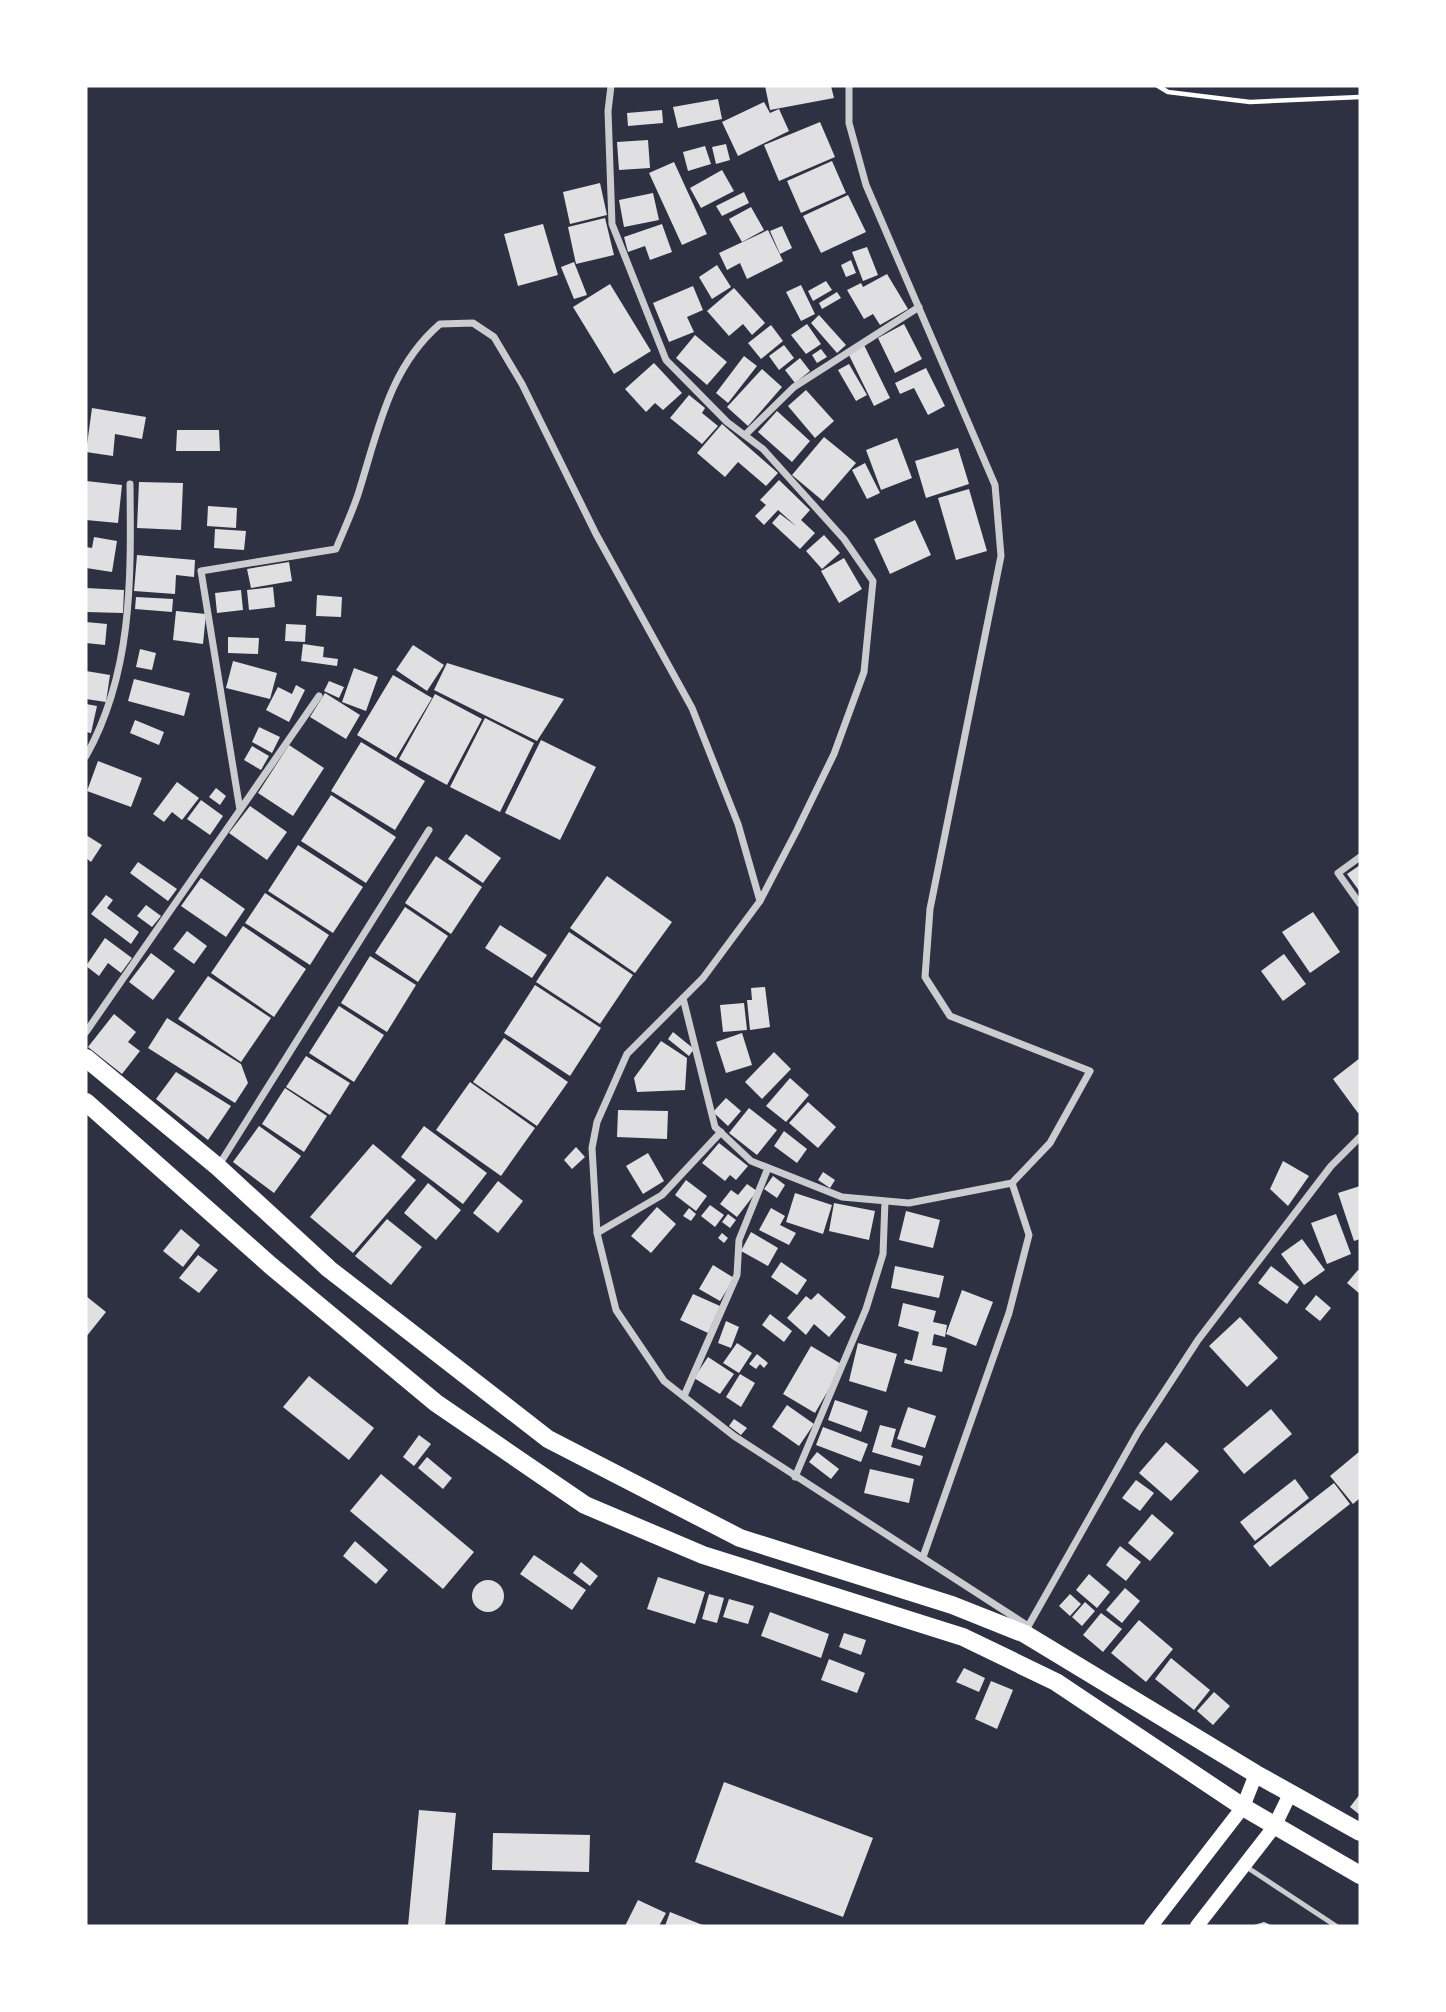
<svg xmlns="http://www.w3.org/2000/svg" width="1446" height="2012" font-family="'DejaVu Sans',sans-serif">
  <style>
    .building { fill: #e0e0e3 }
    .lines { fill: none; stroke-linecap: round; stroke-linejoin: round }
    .path { stroke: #fff; stroke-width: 4.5 }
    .service { stroke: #caccd0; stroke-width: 5 }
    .minor { stroke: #caccd0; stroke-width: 7 }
    .secondary { stroke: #fff; stroke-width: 14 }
    .primary { stroke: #fff; stroke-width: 18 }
  </style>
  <rect width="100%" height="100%" fill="#2d3142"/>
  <!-- building -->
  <path class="building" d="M765 86H831L834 98 770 110Z
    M718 99 722 119 678 128 673 107Z
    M764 102 770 113 779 109 789 131 738 156 722 122Z
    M662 110 663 123 628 126 627 113Z
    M820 122 835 157 779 181 764 145Z
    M648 140 650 168 619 170 617 142Z
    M726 144 730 160 716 164 712 147Z
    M705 146 711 164 688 171 683 152Z
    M832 161 846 193 801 213 787 181Z
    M674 162 707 234 682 245 649 173Z
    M722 170 734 191 701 208 690 188Z
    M600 183 607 215 570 224 563 192Z
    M744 192 749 203 722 216 716 206Z
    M653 193 659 220 624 227 619 200Z
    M848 195 866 232 821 253 803 216Z
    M751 207 764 230 742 242 729 219Z
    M605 218 614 255 576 264 568 227Z
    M543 224 558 275 518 286 504 234Z
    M662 224 672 252 650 260 645 246 628 252 624 237Z
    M782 226 792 248 780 254 770 231Z
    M768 230 783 261 747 279 740 263 727 270 719 253Z
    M867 247 878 275 863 281 852 252Z
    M851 260 856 273 846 277 841 265Z
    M574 262 587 295 574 299 561 267Z
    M717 265 731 287 712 299 699 277Z
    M887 274 908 309 880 325 873 314 864 319 847 290 861 283 863 287Z
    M826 281 832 290 813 301 808 291Z
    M610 284 651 351 614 374 573 307Z
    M801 285 815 314 801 321 786 292Z
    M693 286 703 310 687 317 694 332 669 342 653 303Z
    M734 288 765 323 752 335 743 324 729 336 707 311Z
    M837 292 841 298 822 309 819 303Z
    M819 315 846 345 837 353 811 323Z
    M807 324 821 344 806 354 791 335Z
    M904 324 922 359 895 373 878 338Z
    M771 325 783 341 761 359 748 343Z
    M695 335 727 362 707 385 676 358Z
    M784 345 794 358 779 370 769 356Z
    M864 345 890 398 874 406 848 353Z
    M821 349 827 357 817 363 812 355Z
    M744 356 757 366 728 403 716 393Z
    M800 358 810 371 795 383 785 370Z
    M654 363 682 393 663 410 655 403 646 412 625 389Z
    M849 364 867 395 856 401 838 370Z
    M926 368 945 406 928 415 914 388 900 394 895 383Z
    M762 369 782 387 748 426 727 407Z
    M806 390 834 421 815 438 788 406Z
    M689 395 705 408 702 413 718 426 702 444 670 418Z
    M92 408 146 417 142 439 115 434 113 456 86 452Z
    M777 411 810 441 792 462 758 432Z
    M722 424 778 473 766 486 738 462 725 477 697 453Z
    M177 430H219L220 451H176Z
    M824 437 856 463 823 501 792 475Z
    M897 438 912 478 881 490 866 450Z
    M958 448 969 484 926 498 915 461Z
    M865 463 880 493 867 499 852 470Z
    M779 480 810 510 801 520 815 533 800 549 772 523 780 514 796 526 778 510 764 525 755 516 766 505 760 500Z
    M86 481 122 485 118 523 86 520Z
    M139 482 183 483 181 530 137 528Z
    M969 489 987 551 956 560 938 498Z
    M208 506 237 508 236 528 207 526Z
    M915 520 931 555 890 574 874 539Z
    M215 529 246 531 244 550 214 548Z
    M824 535 840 553 822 569 806 551Z
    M94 537 117 541 112 572 86 568V547L92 548Z
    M137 555 195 560 194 577 176 575 175 594 134 591Z
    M844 558 862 589 839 603 821 571Z
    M289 562 292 581 251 588 247 569Z
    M273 587 275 607 249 610 247 590Z
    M86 588 124 590 123 613 86 612Z
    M241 590 243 610 217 613 215 593Z
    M317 595 342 597 341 617 316 616Z
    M136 597 173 599 172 612 135 609Z
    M176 611 206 614 203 644 173 640Z
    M86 622 107 624 105 645 86 643Z
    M286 624 306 625 305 642 285 641Z
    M228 637 259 638 258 654 228 653Z
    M303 644 324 647 323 657 338 659 337 666 301 661Z
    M413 645 444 665 427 691 396 670Z
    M140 649 156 653 152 670 136 667Z
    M233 661 277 673 270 699 226 688Z
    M447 663 564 699 537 741 434 690Z
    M354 668 378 677 366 711 342 702Z
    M86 671 110 675 106 702 86 699Z
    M393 675 432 698 396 758 357 735Z
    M134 679 190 693 184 716 128 701Z
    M329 681 344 687 339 698 324 691Z
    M296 685 305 690 289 722 266 710 278 687 292 694Z
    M325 693 360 715 346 739 310 717Z
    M435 694 482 719 447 785 399 759Z
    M86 704 97 706 91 733 86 732Z
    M485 718 534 743 500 812 450 787Z
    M135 720 164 732 159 745 130 733Z
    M259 727 280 737 272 753 252 742Z
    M541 740 596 767 560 840 505 813Z
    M361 742 425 781 395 830 331 791Z
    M289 745 324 768 293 816 258 793Z
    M252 746 269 756 261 770 244 760Z
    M98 761 142 778 131 807 87 791Z
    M177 782 199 798 182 820 172 812 164 822 153 814Z
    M216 788 226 796 220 805 209 797Z
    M331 795 396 837 366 883 301 841Z
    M201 800 223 816 210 835 187 819Z
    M250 806 287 832 267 860 229 833Z
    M466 834 501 858 483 883 448 859Z
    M86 835 102 845 91 862 86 858Z
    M298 845 363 887 333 933 268 891Z
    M436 856 482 887 451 934 405 903Z
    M138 862 177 889 168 901 130 873Z
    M1360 865V892L1347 874Z
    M607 876 672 922 635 973 570 928Z
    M201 878 245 909 226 937 181 906Z
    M265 893 329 935 310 965 245 923Z
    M106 895 113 900 107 908 139 932 131 944 91 914Z
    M146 905 161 916 152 927 137 916Z
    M405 907 448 936 418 982 375 953Z
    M1313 912 1340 952 1310 973 1282 932Z
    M500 925 547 955 532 978 485 948Z
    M243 926 306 969 274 1017 211 973Z
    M187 931 207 946 194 964 173 949Z
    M569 932 633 975 600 1024 536 982Z
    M105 938 132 958 121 973 108 963 99 976 86 966Z
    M151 953 175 971 153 1000 129 982Z
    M1284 954 1306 984 1283 1001 1261 971Z
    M370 956 416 985 387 1032 341 1003Z
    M208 976 271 1018 241 1062 178 1019Z
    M535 985 601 1028 570 1076 504 1033Z
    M765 987 770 1027 750 1030 747 1000H752L751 988Z
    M744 1003 747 1030 723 1032 720 1005Z
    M339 1006 384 1035 354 1082 309 1053Z
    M114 1014 136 1032 128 1042 140 1051 122 1074 88 1047Z
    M167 1018 241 1064 248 1083 235 1103 148 1048Z
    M673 1032 694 1049 689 1056 668 1039Z
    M742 1033 752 1065 726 1073 716 1042Z
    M504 1038 568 1082 537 1126 473 1082Z
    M661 1041 687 1058 685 1090 637 1092 634 1078Z
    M774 1052 791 1069 762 1099 745 1082Z
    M306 1056 350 1083 330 1115 286 1087Z
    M1360 1058V1112L1358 1113 1333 1079Z
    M176 1072 231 1106 208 1140 156 1099Z
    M790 1078 809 1095 786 1122 766 1106Z
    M470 1082 535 1128 501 1176 436 1130Z
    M285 1088 327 1116 304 1152 262 1124Z
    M726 1098 741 1111 728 1126 713 1112Z
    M808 1102 836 1127 818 1148 789 1123Z
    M749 1108 777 1130 757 1155 729 1133Z
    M618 1110 668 1111 667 1139 617 1137Z
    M259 1126 301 1156 274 1193 233 1162Z
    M424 1126 487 1173 463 1204 401 1157Z
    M784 1131 807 1149 797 1163 774 1146Z
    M719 1143 748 1166 736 1180 730 1175 725 1181 702 1163Z
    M373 1144 416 1180 353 1253 310 1217Z
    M576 1147 585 1157 572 1169 564 1160Z
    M648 1153 664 1181 643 1194 626 1166Z
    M1283 1161 1309 1176 1288 1206 1270 1189Z
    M823 1172 835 1180 830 1188 818 1180Z
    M773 1176 785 1185 777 1198 764 1189Z
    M686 1180 707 1196 696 1211 675 1195Z
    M498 1181 523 1201 498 1233 473 1213Z
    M428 1183 461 1210 436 1240 404 1213Z
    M747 1184 757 1191 737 1217 720 1204 731 1190 738 1195Z
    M1360 1186V1239L1354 1241 1338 1193Z
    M795 1193 832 1205 823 1234 786 1222Z
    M834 1203 875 1211 869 1240 829 1231Z
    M710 1205 724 1215 715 1227 701 1216Z
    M657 1207 676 1224 651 1253 631 1236Z
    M689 1208 696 1214 691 1221 683 1216Z
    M771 1208 785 1216 780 1225 796 1233 789 1245 759 1230Z
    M906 1211 940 1220 933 1248 899 1240Z
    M728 1214 736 1220 730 1228 722 1222Z
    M1336 1214 1351 1254 1327 1264 1311 1223Z
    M387 1219 422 1247 391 1285 355 1256Z
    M181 1229 200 1245 183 1267 163 1251Z
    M751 1232 778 1248 768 1266 741 1251Z
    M722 1233 728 1238 724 1243 718 1238Z
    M1302 1239 1325 1270 1304 1285 1281 1254Z
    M198 1255 218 1270 199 1293 179 1278Z
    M781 1262 807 1280 797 1295 771 1277Z
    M713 1265 734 1278 720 1301 699 1289Z
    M895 1266 944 1276 939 1298 891 1288Z
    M1271 1266 1299 1287 1287 1304 1258 1283Z
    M1358 1270 1360 1272V1294L1347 1283Z
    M962 1290 993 1302 976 1346 946 1334Z
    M818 1293 846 1317 829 1337 814 1324 806 1335 787 1318 806 1296 811 1300Z
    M693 1294 720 1306 708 1333 680 1320Z
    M1316 1295 1331 1308 1320 1321 1305 1309Z
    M86 1296 106 1312 86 1337Z
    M903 1303 936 1311 933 1322 947 1325 945 1337 934 1334 932 1345 947 1348 942 1372 904 1363 905 1359 912 1361 919 1332 898 1326Z
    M770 1314 792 1331 784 1342 762 1325Z
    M1240 1317 1278 1358 1247 1387 1209 1346Z
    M726 1321 739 1327 731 1348 718 1343Z
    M737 1343 752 1353 739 1373 723 1363Z
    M858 1343 897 1354 886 1392 849 1381Z
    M811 1346 843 1365 815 1413 783 1394Z
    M757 1354 768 1363 764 1368 760 1364 756 1369 749 1364Z
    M708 1357 734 1374 720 1394 694 1378Z
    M740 1374 755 1383 741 1407 726 1397Z
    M309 1376 374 1428 349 1460 283 1407Z
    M835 1400 868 1411 861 1432 828 1420Z
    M787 1405 814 1424 799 1446 772 1427Z
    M908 1407 936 1416 925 1448 897 1439Z
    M1271 1409 1292 1434 1244 1474 1223 1449Z
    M734 1419 747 1428 741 1435 729 1426Z
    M880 1425 896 1429 891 1447 923 1456 920 1466 872 1452Z
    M823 1427 868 1444 861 1462 816 1445Z
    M419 1435 431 1444 414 1466 403 1457Z
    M1166 1442 1199 1471 1171 1501 1139 1473Z
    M1360 1451V1498L1353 1504 1330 1476Z
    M817 1452 839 1469 831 1479 809 1462Z
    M427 1457 452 1478 443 1489 418 1468Z
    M870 1469 914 1479 909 1503 864 1493Z
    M381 1474 474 1552 443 1589 350 1511Z
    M1295 1479 1309 1498 1255 1541 1240 1522Z
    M1136 1480 1154 1493 1140 1511 1122 1498Z
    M1334 1483 1350 1504 1270 1567 1253 1546Z
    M1152 1514 1174 1533 1150 1561 1128 1543Z
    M355 1541 388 1570 376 1584 343 1556Z
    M1120 1546 1141 1562 1126 1581 1106 1565Z
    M534 1555 586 1590 572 1610 520 1574Z
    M581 1562 598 1576 590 1586 573 1573Z
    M1089 1574 1110 1592 1097 1608 1076 1590Z
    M658 1577 705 1592 695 1624 647 1609Z
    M472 1596a16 16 0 1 1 32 0a16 16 0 1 1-32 0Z
    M1125 1588 1140 1601 1122 1623 1106 1610Z
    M709 1594 724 1598 717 1623 702 1619Z
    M1070 1594 1081 1604 1070 1616 1059 1606Z
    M729 1599 754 1606 748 1624 723 1617Z
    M1085 1602 1095 1611 1082 1626 1072 1617Z
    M770 1612 829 1634 821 1658 761 1636Z
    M1101 1613 1122 1629 1103 1652 1083 1635Z
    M1139 1620 1173 1649 1146 1682 1111 1653Z
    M844 1633 866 1640 861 1655 839 1647Z
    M1171 1658 1210 1690 1194 1710 1155 1679Z
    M829 1659 865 1673 857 1693 821 1680Z
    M964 1668 985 1678 979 1692 956 1682Z
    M991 1681 1013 1690 997 1729 975 1719Z
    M1214 1692 1230 1706 1213 1725 1197 1711Z
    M724 1782 873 1838 843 1917 695 1862Z
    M1360 1794V1815L1350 1807Z
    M419 1810 456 1813 445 1926H408Z
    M493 1833 590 1835 589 1872 492 1870Z
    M638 1900 666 1913 659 1926H625Z
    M670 1912 705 1926H665Z
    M1264 1922 1273 1926H1251Z"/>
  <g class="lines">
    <!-- path -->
    <path class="path" d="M1158 86 1168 92 1250 102 1360 97"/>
    <!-- service -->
    <path class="service" d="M1245 1866 1336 1926"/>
    <!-- minor -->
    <path class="minor" d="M611 86 608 111 612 224 666 360 727 422 763 449 844 539 873 581 864 672 834 754 797 830 760 901 703 978 627 1054 597 1122 592 1148 597 1233 616 1310 664 1381 734 1436 1028 1626
      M745 435 794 387 919 307
      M86 756C133 672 131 578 130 484
      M240 810 201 571 336 549C344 529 354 509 360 488 379 427 390 367 440 324L473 323 494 337 522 384 596 534 692 708 738 824 760 901
      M1360 857 1338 873 1360 904
      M683 998 715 1127 751 1161 842 1197 909 1203 1012 1183 1050 1143 1090 1071 950 1016 925 977 930 909 1001 556 995 485 866 185 849 123V86
      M86 1032 319 696
      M219 1165 429 830
      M597 1233 662 1195 721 1132
      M684 1396 737 1275 739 1240 768 1168
      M795 1477 866 1309 883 1254 885 1201
      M923 1557 1009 1313 1029 1235 1012 1183
      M1026 1630 1138 1432 1198 1340 1331 1166 1360 1137"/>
    <!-- secondary -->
    <path class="secondary" d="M1151 1926 1243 1807 1256 1774
      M1197 1926 1274 1827 1291 1792"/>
    <!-- primary -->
    <path class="primary" d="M86 1058 218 1167 329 1269 548 1439 740 1538 952 1605 1025 1634 1256 1774 1360 1832
      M86 1102 270 1265 436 1403 585 1505 703 1555 963 1637 1056 1682 1243 1807 1360 1875"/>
  </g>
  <!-- border -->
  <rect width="1446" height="2012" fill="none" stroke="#ffffff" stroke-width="175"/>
</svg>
